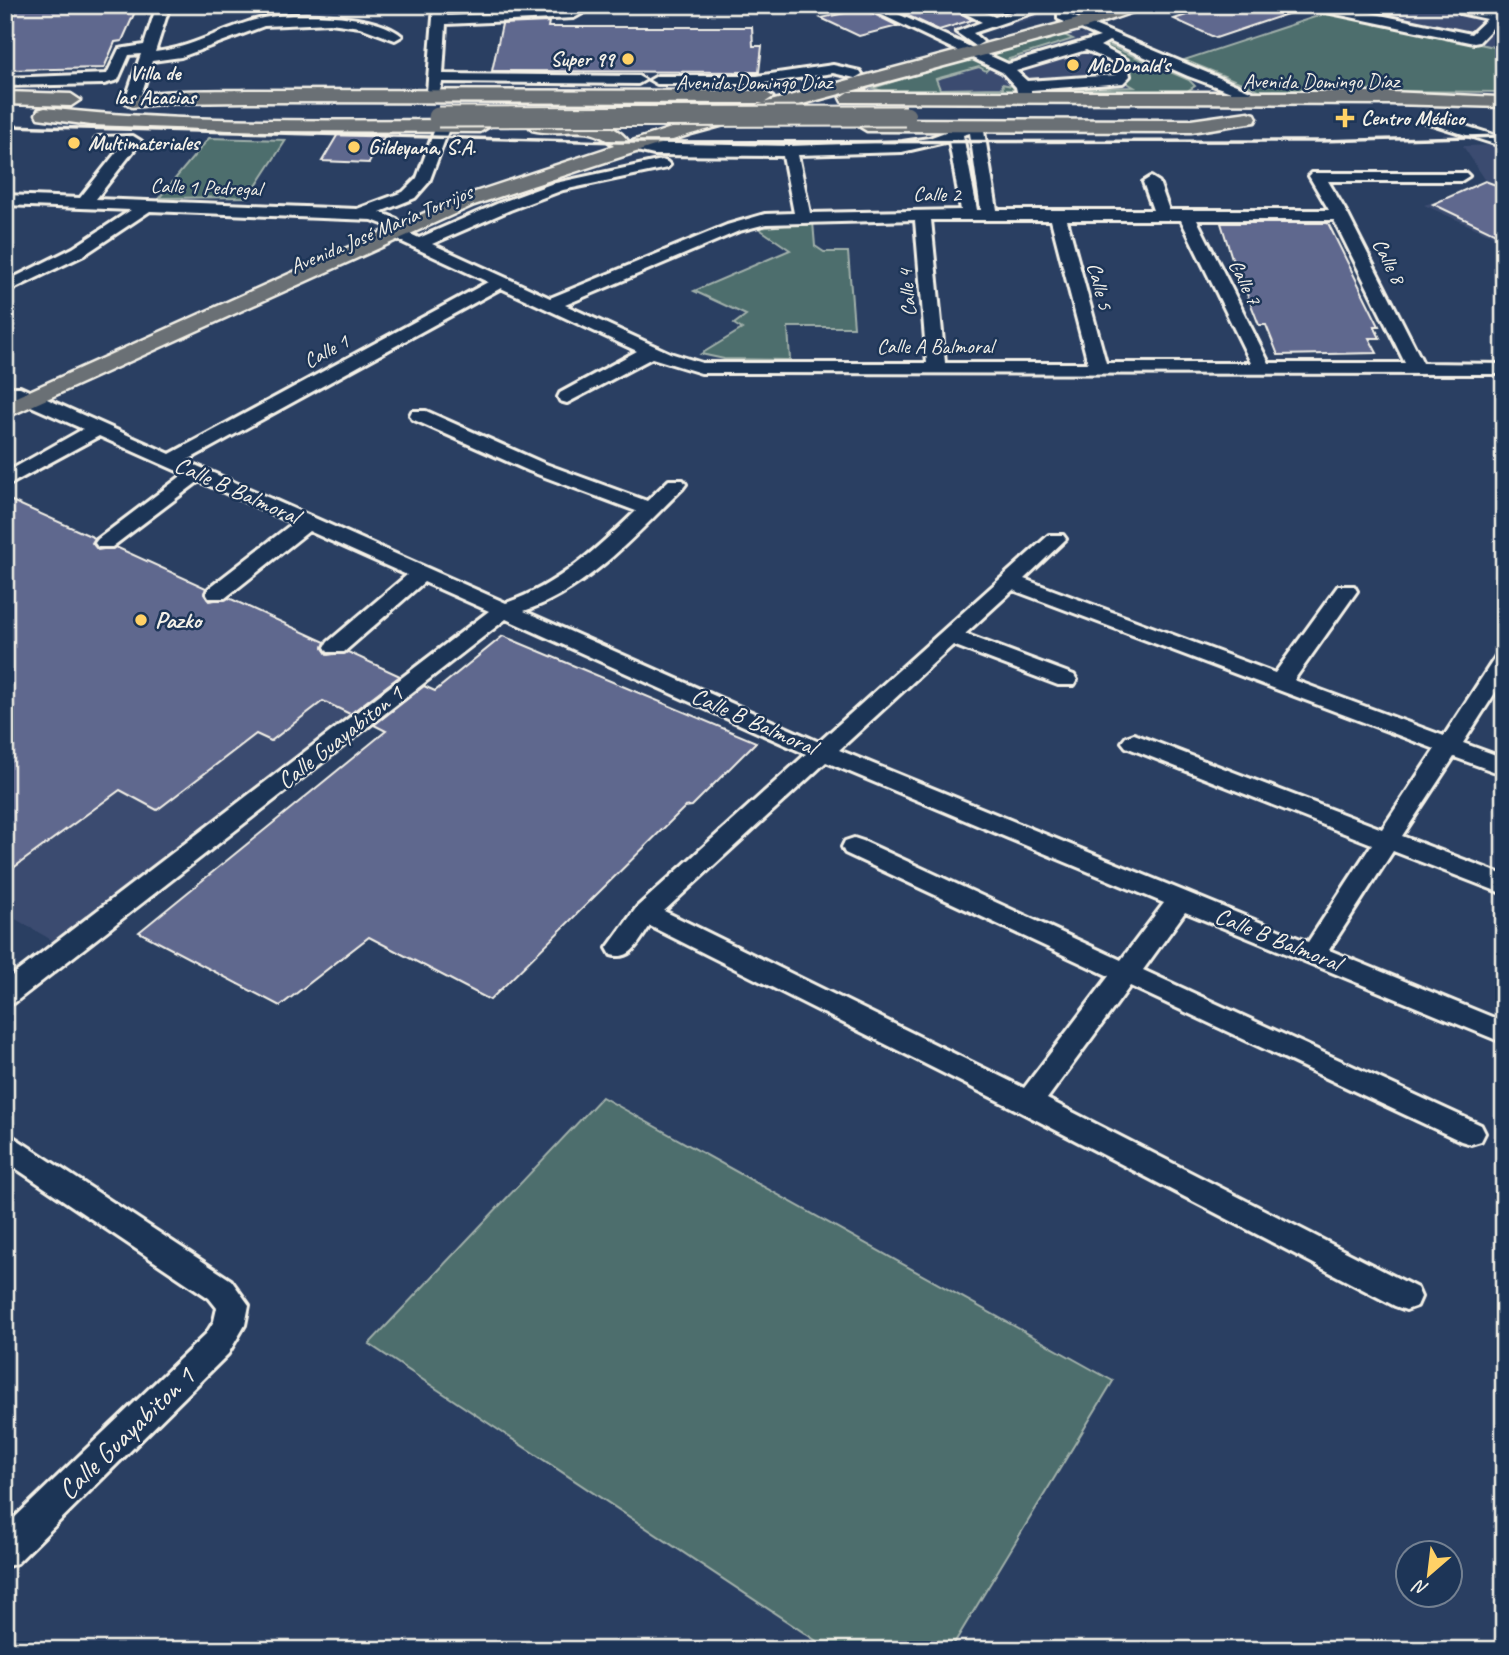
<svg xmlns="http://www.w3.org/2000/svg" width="1509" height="1655" font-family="Caveat,sans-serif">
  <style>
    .built { fill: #3a4b6f }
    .green { fill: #4e6e6d; stroke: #a1b0aa; stroke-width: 2 }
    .building { fill: #5f678e; stroke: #f4f1e8; stroke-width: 2 }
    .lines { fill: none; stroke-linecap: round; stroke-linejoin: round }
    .minor-casing { stroke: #f4f1e8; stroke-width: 6 }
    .major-casing { stroke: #f4f1e8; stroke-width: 5 }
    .minor { fill: #1d3557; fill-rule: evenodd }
    .major { fill: #6a7074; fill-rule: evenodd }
    .rail { stroke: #f4f1e8; stroke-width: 3.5 }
    .major-bridge-casing { stroke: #f4f1e8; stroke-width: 23; stroke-linecap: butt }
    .major-bridge { stroke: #6a7074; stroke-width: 19 }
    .poi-dot { fill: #ffd166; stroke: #1d3557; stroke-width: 2.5 }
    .labels { text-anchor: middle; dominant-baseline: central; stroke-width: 5; stroke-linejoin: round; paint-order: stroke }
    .far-poi-label { font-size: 21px; font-weight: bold; fill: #f4f1e8; stroke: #1d3557; text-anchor: start }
    .far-neighbourhood-label { font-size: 21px; font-weight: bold; fill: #f4f1e8; stroke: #1d3557 }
    .far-street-label { font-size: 21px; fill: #f4f1e8; stroke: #1d3557 }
    .street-label { font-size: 24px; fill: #f4f1e8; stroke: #1d3557 }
    .poi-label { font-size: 24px; font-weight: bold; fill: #f4f1e8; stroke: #1d3557; text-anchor: start }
    .near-street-label { font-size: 28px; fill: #f4f1e8; stroke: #1d3557 }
  </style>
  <rect width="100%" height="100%" fill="#2a3f62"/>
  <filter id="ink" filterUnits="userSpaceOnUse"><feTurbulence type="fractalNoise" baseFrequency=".0143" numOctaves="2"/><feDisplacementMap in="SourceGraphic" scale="14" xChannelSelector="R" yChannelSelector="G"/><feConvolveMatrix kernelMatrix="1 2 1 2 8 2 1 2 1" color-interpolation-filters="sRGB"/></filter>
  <g filter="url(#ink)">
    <!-- built -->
    <path class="built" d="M882 5H1079L959 40Z
      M1290 5H1494L1484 11 1504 15V49Z
      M1072 33 1084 34 1189 80 1195 86 1187 91 1173 92H885L873 88 968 58Z
      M1504 145V241L1424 205 1488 184 1463 146Z
      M5 502 393 680 55 942 5 913Z"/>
    <!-- green -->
    <path class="green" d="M1327 13 1504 49V92L1259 90 1184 60Z
      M1062 34 1073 39 1009 59 1015 62 1004 63 986 54Z
      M1106 44 1189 80 1195 86 1187 91 1173 92H1033C1042 85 1065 83 1077 89L1134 87 1124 81 1130 75 1126 59 1100 47Z
      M968 58 988 66V69L986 71 979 67 936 79 940 89 1003 88 1002 84 1012 86 1016 92H885L873 88Z
      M209 138 286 140 249 197 159 198Z
      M813 222 815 246 824 252H848L854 327H788L790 360 724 359 701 354 742 329 734 324 746 315 694 291 790 250 758 228Z
      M602 1097 1113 1381 950 1650H830L369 1344Z"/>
    <!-- building -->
    <path class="building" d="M5 5H138L122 41 115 42 104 68 5 70Z
      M885 5H947L972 20 939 30Z
      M1218 5H1301L1302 9 1216 38 1174 19Z
      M864 9 898 26 859 36 821 18Z
      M549 22 548 27H752L753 46H762L759 72 492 71 502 24Z
      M338 134H386L369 163 322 161Z
      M1485 181 1504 188V238L1433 204Z
      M1221 223H1328L1379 326H1374L1380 338H1369L1377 353 1278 355 1266 325H1259L1243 284H1240Z
      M5 498 95 538 92 543 98 550 116 547 206 588 204 594 209 601 229 598 325 642 323 648 328 655 348 652 400 676 350 714 323 701 271 741 256 734 157 810 120 790 5 874Z
      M503 636 756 742 692 806 685 807 490 1000 369 937 280 1006 139 932 386 731 374 725 424 686 435 691Z"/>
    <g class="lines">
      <!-- minor casing -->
      <g class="minor-casing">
        <path id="minor" d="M157 5H170L155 52C192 48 223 28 259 19 291 11 377 13 402 36L395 40 360 27 330 23 264 26 181 57 152 61 139 101 132 105 125 101 141 54 129 55 118 80 104 84 5 86V78L107 74 119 49 144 45Z
          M447 5V16L571 10 581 5H597L574 18 446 24 443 74 638 76 645 80 638 84 442 82 439 95H429L427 92 434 6Z
          M861 5H878L1008 64 1100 37 1058 19V13L1063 12 1267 98 1260 102 1255 101 1188 76 1109 41 1100 46 1127 60 1130 76 1123 83 1031 90V97L1024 101 1019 100 1016 87 1002 72ZM1086 50 1113 62 1116 75 1027 81 1016 71Z
          M950 5H967L995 17 1035 5H1056L973 33 983 42 976 46 956 32 982 22Z
          M1306 5H1332L1471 34 1487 19 1460 13V7L1496 13 1503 17 1479 42 1474 43 1312 9Z
          M833 65 860 71 862 74 855 78 833 73 757 84H657L650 80 657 76H757Z
          M1427 114 1504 138V147L1422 121 1420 118 1422 115Z
          M954 121 961 125 976 121 983 125 997 210H1153L1143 182 1151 177 1159 182 1169 210H1329L1309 176 1312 173H1466L1469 176 1461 181H1328L1348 215 1423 363 1504 364V374L701 373 652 358 567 403 560 401 558 397 560 393 637 351 501 288 186 461 506 603C557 586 598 548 636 511L529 471 412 419 410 415 412 411H426L543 463 647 501 669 480H683L686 484 683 488C636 534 588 590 524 611L819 742 1049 535H1063L1066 539 1024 579 1275 673 1338 586H1354L1357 591 1294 680 1444 736 1496 656 1504 654V679L1463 743 1504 758V775L1454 757 1402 836 1504 875V894L1393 851 1329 950 1504 1022V1043L1185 912 1143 970 1481 1125 1485 1133 1481 1141 1471 1144 1461 1141 1130 986 1047 1099 1417 1288 1421 1297 1417 1306 1406 1310 1395 1306 1019 1111 650 926C639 941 632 961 611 955L607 948 637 907 806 754 506 619 14 1003 5 1006V981L489 611 424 582 344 652H328L325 647 328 642 407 575 309 531 225 598H209L206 593 209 588 293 523 199 481 112 547H98L95 543 98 539 184 474 99 436 5 487V473L83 429 6 395V387H20L170 454 488 282 396 239 385 225 372 220 150 211 84 255 5 293V282L73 248 131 210 5 205V195L80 198 122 145 98 143 95 140 98 137 133 136 141 141 96 199 357 209 403 192 417 178 436 126 443 122 450 126 429 182 415 198 380 212 397 219 408 233 419 238 499 203 551 184 662 160 667 162 670 165 667 168 563 190 510 210 432 244 550 298 727 225 765 214 794 213 783 156 654 155 628 149 625 146 628 143 790 146 902 142 929 138 948 131 947 125ZM970 133 981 210H977L963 135ZM949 141 961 210 810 213 798 155 902 152ZM915 220 927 363H702L670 353 565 305 739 231 766 224ZM931 220H1051L1088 363H945ZM1067 220H1181L1251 363H1106ZM1197 220H1334L1405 363H1269ZM1013 590 1435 749 1382 829 1142 737 1134 734 1126 737 1122 742 1126 747 1372 844 1308 942 839 750 953 645 1058 685H1074L1077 680 1074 675 965 634ZM826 762 1164 903 1121 960 863 841 854 838 845 841 842 847 845 853 1109 976 1024 1088 664 911Z
          M5 1134 15 1138 231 1280 249 1305 245 1325 228 1354 17 1563 5 1567V1527L206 1334 214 1321 217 1308 209 1298 5 1161Z"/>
      </g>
      <!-- major casing -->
      <g class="major-casing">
        <path id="major" d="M1119 5H1144L1142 9 1086 28 691 134 474 205 5 418V402L460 197 614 146C586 121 565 138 532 130L529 126 532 122C562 115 610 115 629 142L677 126 1074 20Z
          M248 90 764 91 773 97 764 103 248 102 170 103 132 107 123 101C134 88 227 91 248 90Z
          M5 92 71 94 80 100 71 106 5 104Z
          M849 92H1390L1498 97 1504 99V107L1390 104 842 102 840 98Z
          M45 108C189 124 335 120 480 120L490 126 480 132 258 131 91 125 38 118 36 114 38 110Z
          M1248 112 1255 114 1257 118 1255 122 1191 132 867 131 857 125 867 119 1191 120Z"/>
      </g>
      <!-- minor -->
      <use href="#minor" class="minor"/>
      <!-- major -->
      <use href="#major" class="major"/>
      <!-- rail -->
      <path class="rail" d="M5 126 619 142 1321 141 1504 136"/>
      <!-- major-bridge casing -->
      <g class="major-bridge-casing">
        <path id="major-bridge" d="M438 117 906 116"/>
      </g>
      <!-- major-bridge -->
      <use href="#major-bridge" class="major-bridge"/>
    </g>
  </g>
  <!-- markers -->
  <g class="poi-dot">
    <circle cx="628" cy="59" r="7"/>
    <circle cx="1073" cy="65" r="7"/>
    <path d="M1341.5 107.5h7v7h7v7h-7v7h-7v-7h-7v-7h7z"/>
    <circle cx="74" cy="143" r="7"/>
    <circle cx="354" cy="147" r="7"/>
    <circle cx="141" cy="620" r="7"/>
  </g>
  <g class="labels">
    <!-- far-poi labels -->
    <g class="far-poi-label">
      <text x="614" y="59" text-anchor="end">Super 99</text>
      <text x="1087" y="65">McDonald's</text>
      <text x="1361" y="118">Centro Médico</text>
      <text x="88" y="143">Multimateriales</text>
      <text x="368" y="147">Gildeyana, S.A.</text>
    </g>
    <!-- far-neighbourhood labels -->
    <g class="far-neighbourhood-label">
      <text x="155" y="73">Villa de<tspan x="155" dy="24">las Acacias</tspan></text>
    </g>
    <!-- far-street labels -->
    <g class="far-street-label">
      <text x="1321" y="81">Avenida Domingo Díaz</text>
      <text x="754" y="82">Avenida Domingo Díaz</text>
      <text transform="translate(206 187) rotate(2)">Calle 1 Pedregal</text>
      <text transform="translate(937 194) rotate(1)">Calle 2</text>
      <text transform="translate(381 229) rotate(-23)">Avenida José María Torrijos</text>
      <text transform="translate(1389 261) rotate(63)">Calle 8</text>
      <text transform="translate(1245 282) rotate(64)">Calle 7</text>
      <text transform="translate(1100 286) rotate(75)">Calle 5</text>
      <text transform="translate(907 293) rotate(-95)">Calle 4</text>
      <text x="935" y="346">Calle A Balmoral</text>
      <text transform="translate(326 351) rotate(-29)">Calle 1</text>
    </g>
    <!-- street labels -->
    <g class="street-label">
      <text transform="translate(237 490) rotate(24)">Calle B Balmoral</text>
      <text transform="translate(754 721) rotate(24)">Calle B Balmoral</text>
      <text transform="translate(340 737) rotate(-38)">Calle Guayabiton 1</text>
      <text transform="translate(1278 939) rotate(22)">Calle B Balmoral</text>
    </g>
    <!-- poi labels -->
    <g class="poi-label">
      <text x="155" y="620">Pazko</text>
    </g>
    <!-- near-street labels -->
    <g class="near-street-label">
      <text transform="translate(126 1433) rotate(-44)">Calle Guayabiton 1</text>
    </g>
  </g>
  <!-- margin -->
  <rect width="1509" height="1655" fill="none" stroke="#1d3557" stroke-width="28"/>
  <rect x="14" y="14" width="1481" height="1627" fill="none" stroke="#f4f1e8" stroke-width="2.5" filter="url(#ink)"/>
  <!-- north arrow -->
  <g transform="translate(1429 1574) rotate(208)"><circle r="33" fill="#1d3557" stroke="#738091" stroke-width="2"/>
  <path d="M0-5L12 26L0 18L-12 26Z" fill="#ffd166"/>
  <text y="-10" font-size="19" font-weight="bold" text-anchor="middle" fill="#f4f1e8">N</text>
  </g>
</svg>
